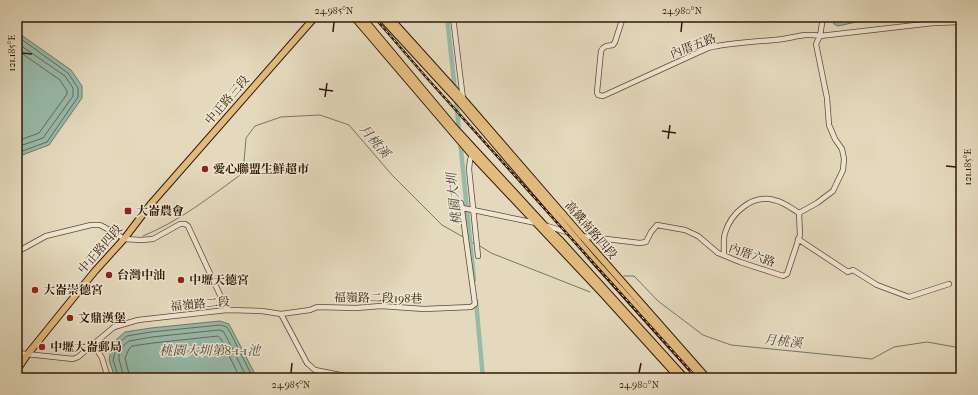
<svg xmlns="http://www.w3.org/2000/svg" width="978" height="395" font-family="'IM FELL French Canon','Noto Serif TC',serif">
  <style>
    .water { fill: #97bbab; stroke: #6f7a69 }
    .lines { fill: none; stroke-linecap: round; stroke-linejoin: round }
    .shore { stroke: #656a58; stroke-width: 1 }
    .stream { stroke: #6f7a69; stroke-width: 1 }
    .canal { stroke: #97bbab; stroke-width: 4.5 }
    .minor-casing { stroke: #5f4833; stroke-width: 6 }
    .major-casing { stroke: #331805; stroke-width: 8 }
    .minor { stroke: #ede6d3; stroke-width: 4.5 }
    .major { stroke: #e2bc7e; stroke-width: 6 }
    .rail-casing { stroke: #331805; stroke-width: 2.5 }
    .rail { stroke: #ede6d3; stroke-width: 1; stroke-dasharray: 3; stroke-linecap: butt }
    .ticks { fill: none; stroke: #331805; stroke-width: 1.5 }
    .poi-dot { fill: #8f2418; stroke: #ede6d3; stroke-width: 1.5 }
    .labels { text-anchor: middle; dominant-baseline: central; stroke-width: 3; stroke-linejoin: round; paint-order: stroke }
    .street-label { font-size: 12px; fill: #331805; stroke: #ede6d3 }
    .poi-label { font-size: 12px; font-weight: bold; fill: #331805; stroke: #ede6d3; text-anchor: start }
    .water-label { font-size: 13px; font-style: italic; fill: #514937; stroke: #ede6d3 }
    .neatline { fill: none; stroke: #331805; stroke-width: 1.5 }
    .ticks-label { font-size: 10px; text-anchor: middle; fill: #331805 }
  </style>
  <rect width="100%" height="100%" fill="#e4d9bc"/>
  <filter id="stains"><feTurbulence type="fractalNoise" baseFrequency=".005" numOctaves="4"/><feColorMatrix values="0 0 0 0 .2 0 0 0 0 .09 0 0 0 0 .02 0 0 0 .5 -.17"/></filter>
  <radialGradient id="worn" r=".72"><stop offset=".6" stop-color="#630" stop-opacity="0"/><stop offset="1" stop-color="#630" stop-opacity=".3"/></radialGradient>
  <!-- water -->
  <path class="water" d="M830 17H879L838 26 834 24 833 20Z
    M17 32 71 70 82 86V98L49 145 17 157Z
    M220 321 229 324 257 378H115L109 360 111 350 117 339 125 332 151 328Z"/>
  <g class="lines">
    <!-- shore -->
    <path class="shore" d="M17 36 68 73 78 88V97L47 142 17 153
      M17 43 65 76 73 88V96L43 138 17 147
      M17 50 60 80 67 91V94L39 133 17 141
      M119 378 113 360 115 352 120 342 127 336 151 332 220 325 227 327 231 334 253 378
      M124 378 119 359V353L124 345 129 341 152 337 219 330 223 331 226 336 247 378
      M130 378 125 358 129 349 132 346 153 343 218 336 221 339 240 378"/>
    <!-- stream -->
    <path class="stream" d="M143 236C180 221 211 196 243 173L246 138 255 126 281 117 320 115 349 125 392 175 442 225 465 238
      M467 240 475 244
      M480 246 491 253 590 292
      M624 276H634L658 301 703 335 731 345 872 359 894 347 927 342 961 348"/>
    <!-- canal -->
    <path class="canal" d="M447 17 455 91
      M456 98 459 133
      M460 140 474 280
      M476 301 483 378"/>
    <!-- minor casing -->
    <g class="minor-casing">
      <path id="minor" d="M453 17 463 99
        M623 17 615 42 613 45C607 46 603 46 601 51L597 92 598 95 603 96 708 48C732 42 758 42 783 39 796 37 807 33 820 36L933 23 961 22
        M472 155 470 160 469 169 478 256
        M462 208 473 210 536 223
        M547 226 570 233
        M581 236 640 243 646 242 651 232 657 225 685 230 698 236 718 253 740 262 783 276 787 274 800 235 799 213 817 203 833 191 843 170 844 159 842 149 835 139 829 125 827 98 816 44 820 36 823 17
        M798 239 848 272 853 270 877 285 909 297 949 284
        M17 252 46 236 91 225H100L117 234 124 239 141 240 153 239 180 224H185L188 226 227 310
        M724 255C724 248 723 240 725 233 731 213 752 194 774 200 784 202 791 208 799 213
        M281 314 310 310 317 307 356 308 381 306 424 309 471 307 475 304 461 203
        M94 345 102 358 108 378
        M17 353 73 359 78 357 114 327 138 320 227 310 262 311 281 314 307 363 315 370 355 378"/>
    </g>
    <!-- major casing -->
    <g class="major-casing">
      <path id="major" d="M354 17 472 155 602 293 679 378
        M362 17 453 126 545 226 560 240 685 378
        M381 17 461 104 593 259 700 378
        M389 17 463 99 581 235 707 378
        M17 370 27 355 95 271 124 239 150 205 315 17"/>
    </g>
    <!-- minor -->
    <use href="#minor" class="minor"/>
    <!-- major -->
    <use href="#major" class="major"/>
    <!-- rail casing -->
    <g class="rail-casing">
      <path id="rail" d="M374 17 426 77 697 378"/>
    </g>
    <!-- rail -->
    <use href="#rail" class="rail"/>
  </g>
  <!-- ticks -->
  <path class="ticks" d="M333 32 334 22M681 32 682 22M22 53 32 54M319 89 333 91M325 97 327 83M662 131 676 133M668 139 670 125M946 166 956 167M291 373 292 363M639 373 641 363"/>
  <!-- markers -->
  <g class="poi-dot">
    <circle cx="205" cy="169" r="4"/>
    <rect x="124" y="207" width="8" height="8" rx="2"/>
    <circle cx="109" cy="275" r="4"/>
    <circle cx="181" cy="280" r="4"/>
    <circle cx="35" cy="290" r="4"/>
    <circle cx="70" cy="318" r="4"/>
    <circle cx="42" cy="347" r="4"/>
  </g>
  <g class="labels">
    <!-- street labels -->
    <g class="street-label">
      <text transform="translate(693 46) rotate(-21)">內厝五路</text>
      <text transform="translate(227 100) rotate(-49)">中正路三段</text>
      <text transform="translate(591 230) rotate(49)">高鐵南路四段</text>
      <text transform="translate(100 249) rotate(-49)">中正路四段</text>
      <text transform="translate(752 255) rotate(19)">內厝六路</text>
      <text transform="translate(378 298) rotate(1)">福嶺路二段198巷</text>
      <text transform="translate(200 304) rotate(-5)">福嶺路二段</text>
    </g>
    <!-- poi labels -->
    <g class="poi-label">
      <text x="213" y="169">愛心聯盟生鮮超市</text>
      <text x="136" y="211">大崙農會</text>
      <text x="117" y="275">台灣中油</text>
      <text x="189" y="280">中壢天德宮</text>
      <text x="43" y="290">大崙崇德宮</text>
      <text x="78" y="318">文鼎漢堡</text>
      <text x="50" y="347">中壢大崙郵局</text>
    </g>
    <!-- water labels -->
    <g class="water-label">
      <text transform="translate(375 141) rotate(50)">月桃溪</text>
      <text transform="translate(454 199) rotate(-96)">桃園大圳</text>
      <text transform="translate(783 341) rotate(6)">月桃溪</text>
      <text x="210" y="350">桃園大圳第8-1-1池</text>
    </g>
  </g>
  <!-- margin -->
  <rect width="978" height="395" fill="none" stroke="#e4d9bc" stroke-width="44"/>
  <rect x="22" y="22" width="934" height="351" class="neatline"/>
  <g class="ticks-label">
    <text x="334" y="14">24.985°N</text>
    <text x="682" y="14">24.980°N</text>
    <text transform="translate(11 53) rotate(-90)" y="4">121.185°E</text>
    <text transform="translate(967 167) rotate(-90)" y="4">121.185°E</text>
    <text x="291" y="388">24.985°N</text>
    <text x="639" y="388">24.980°N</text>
  </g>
  <rect width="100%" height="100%" filter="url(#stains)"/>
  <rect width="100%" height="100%" fill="url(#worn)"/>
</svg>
